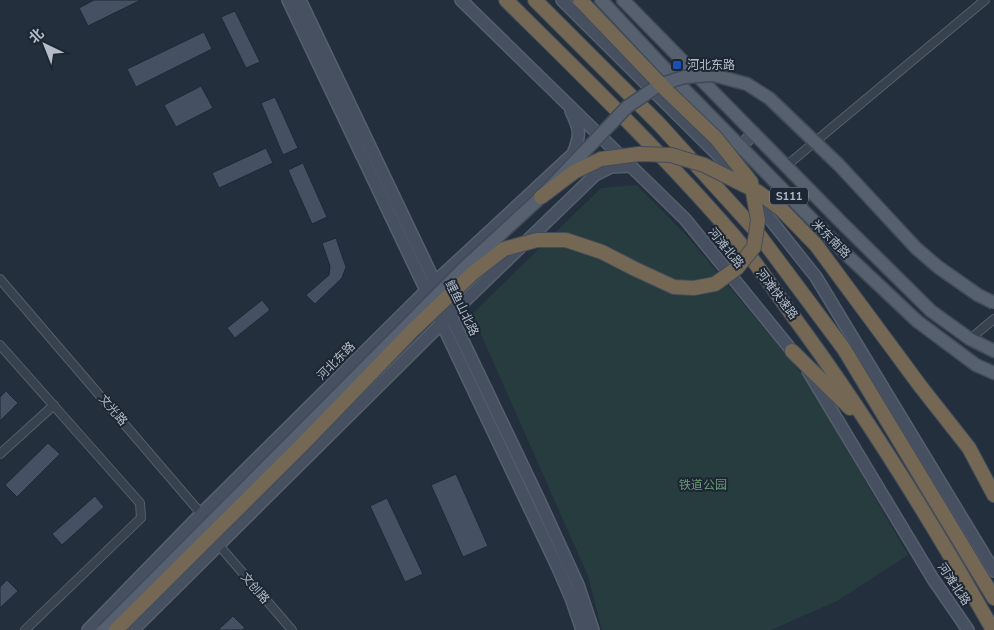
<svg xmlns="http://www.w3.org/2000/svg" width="994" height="630" font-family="'Nunito Sans','Noto Sans SC',sans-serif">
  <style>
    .green { fill: #263c3f }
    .building { fill: #455162; stroke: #1f2835 }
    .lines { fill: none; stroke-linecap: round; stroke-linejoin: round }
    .street-casing { stroke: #565f6c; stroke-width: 10 }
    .secondary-casing { stroke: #565f6c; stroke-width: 14 }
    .primary-casing { stroke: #414a57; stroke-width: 15 }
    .highway-casing { stroke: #434c59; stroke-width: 16 }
    .street { stroke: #38414e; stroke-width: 8 }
    .secondary { stroke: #465061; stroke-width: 11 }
    .primary { stroke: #56606e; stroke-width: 12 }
    .highway { stroke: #746855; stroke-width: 14 }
    .primary-bridge-casing { stroke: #414a57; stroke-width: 15; stroke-linecap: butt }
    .highway-bridge-casing { stroke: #434c59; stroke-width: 16; stroke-linecap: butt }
    .primary-bridge { stroke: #56606e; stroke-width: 12 }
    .highway-bridge { stroke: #746855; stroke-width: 14 }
    .transit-dot { fill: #1a4fb4; stroke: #1d2633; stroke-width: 2 }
    .labels { text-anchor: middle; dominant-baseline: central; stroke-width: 4; stroke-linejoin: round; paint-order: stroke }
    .shield { fill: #1d2633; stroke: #878f9c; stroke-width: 1 }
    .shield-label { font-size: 11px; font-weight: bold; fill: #b4bcc9 }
    .poi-label { font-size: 12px; fill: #b4bcc9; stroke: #1d2633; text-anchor: start }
    .street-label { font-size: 12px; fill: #b4bcc9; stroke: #1d2633 }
    .park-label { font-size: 12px; fill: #6b9a76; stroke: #1d2633 }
  </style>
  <rect width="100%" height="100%" fill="#242f3e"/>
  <!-- green -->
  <path class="green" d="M637 185 688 237 806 379 908 555 837 601 771 630H602L588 576 472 314 601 188Z"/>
  <!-- building -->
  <path class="building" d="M94 0H141L88 26 79 8Z
    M235 11 260 62 246 68 221 17Z
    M204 32 212 49 136 87 127 69Z
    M201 86 213 108 176 127 164 105Z
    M275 97 298 148 283 155 261 103Z
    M266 148 273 163 219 188 212 173Z
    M303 163 327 217 312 224 288 170Z
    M336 238 346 267 342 278 315 304 306 295 329 275 330 266 322 243Z
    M262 300 270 310 235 338 227 328Z
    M6 391 18 403 0 421V397Z
    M48 443 60 454 17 497 5 485Z
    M456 474 488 546 463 557 431 485Z
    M95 496 104 507 62 545 52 534Z
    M387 498 423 574 405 582 370 506Z
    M7 580 18 591 0 608V587Z
    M233 616 245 628 242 630H218Z"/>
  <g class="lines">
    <!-- street casing -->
    <g class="street-casing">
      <path id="street" d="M786 166 985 0
        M0 279 204 517
        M970 339 994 319
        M0 345 140 503 141 518 25 630
        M0 454 54 405
        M217 543 292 630"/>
    </g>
    <!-- secondary casing -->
    <g class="secondary-casing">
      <path id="secondary" d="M288 0 558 568 571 598 582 630
        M300 0 540 502 578 585 593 630
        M461 0 685 219 797 357
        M562 0 725 162 741 182
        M725 162 754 133
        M754 199 816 277 994 571
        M808 371 933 579 968 630
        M88 630 202 513 435 282 573 154C581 134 580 130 571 111
        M133 630 442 323 595 175 611 167 631 166"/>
    </g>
    <!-- primary casing -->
    <g class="primary-casing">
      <path id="primary" d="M601 0 683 88 848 256 917 321 976 365 994 373
        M623 0 841 222 931 311 970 339 994 351"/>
    </g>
    <!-- highway casing -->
    <g class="highway-casing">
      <path id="highway" d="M506 0C584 77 663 154 735 237 755 261 772 287 790 312 865 413 931 520 993 630
        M535 0 660 125 756 231 844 349 994 598
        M792 351 850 408
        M969 448 994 495"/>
    </g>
    <!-- street -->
    <use href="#street" class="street"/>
    <!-- secondary -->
    <use href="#secondary" class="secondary"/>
    <!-- primary -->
    <use href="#primary" class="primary"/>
    <!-- highway -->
    <use href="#highway" class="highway"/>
    <!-- primary-bridge casing -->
    <g class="primary-bridge-casing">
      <path id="primary-bridge" d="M104 630 465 267 541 197 627 107 659 85 684 77 713 75 747 84 769 98 839 165 916 248 938 267 978 295 994 303"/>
    </g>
    <!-- highway-bridge casing -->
    <g class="highway-bridge-casing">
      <path id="highway-bridge" d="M541 197 574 172 601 159 639 154 671 155 704 165 758 192 781 209 816 245 921 387 969 448
        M116 630 303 444 413 330 473 273 504 249 537 240H566L602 252 635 269 674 287 694 288 715 284 737 268 754 247 758 220 751 182 716 138 668 92 580 0"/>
    </g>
    <!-- primary-bridge -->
    <use href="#primary-bridge" class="primary-bridge"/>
    <!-- highway-bridge -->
    <use href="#highway-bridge" class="highway-bridge"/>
  </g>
  <!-- markers -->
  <rect class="transit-dot" x="672" y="60" width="10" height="10" rx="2.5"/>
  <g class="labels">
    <!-- shield labels -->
    <rect class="shield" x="770" y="187.5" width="38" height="17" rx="4"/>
    <g class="shield-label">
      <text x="789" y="196">S111</text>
    </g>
    <!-- poi labels -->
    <g class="poi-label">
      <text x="687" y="65">河北东路</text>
    </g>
    <!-- street labels -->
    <g class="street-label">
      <text transform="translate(831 239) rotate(45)">米东南路</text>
      <text transform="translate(726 248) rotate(51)">河滩北路</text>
      <text transform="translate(777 294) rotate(53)">河滩快速路</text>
      <text transform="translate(462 308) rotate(64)">鲤鱼山北路</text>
      <text transform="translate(336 361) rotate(-45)">河北东路</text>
      <text transform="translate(113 410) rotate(49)">文光路</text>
      <text transform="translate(954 584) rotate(56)">河滩北路</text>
      <text transform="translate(255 588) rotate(49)">文创路</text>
    </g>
    <!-- park labels -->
    <g class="park-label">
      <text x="703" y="485">铁道公园</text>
    </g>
  </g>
  <!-- north arrow -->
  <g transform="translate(45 45) rotate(317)" stroke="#1d2633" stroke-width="4" paint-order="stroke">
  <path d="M0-4L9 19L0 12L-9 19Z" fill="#b4bcc9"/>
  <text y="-8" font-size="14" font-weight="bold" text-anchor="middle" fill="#b4bcc9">北</text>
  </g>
</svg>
